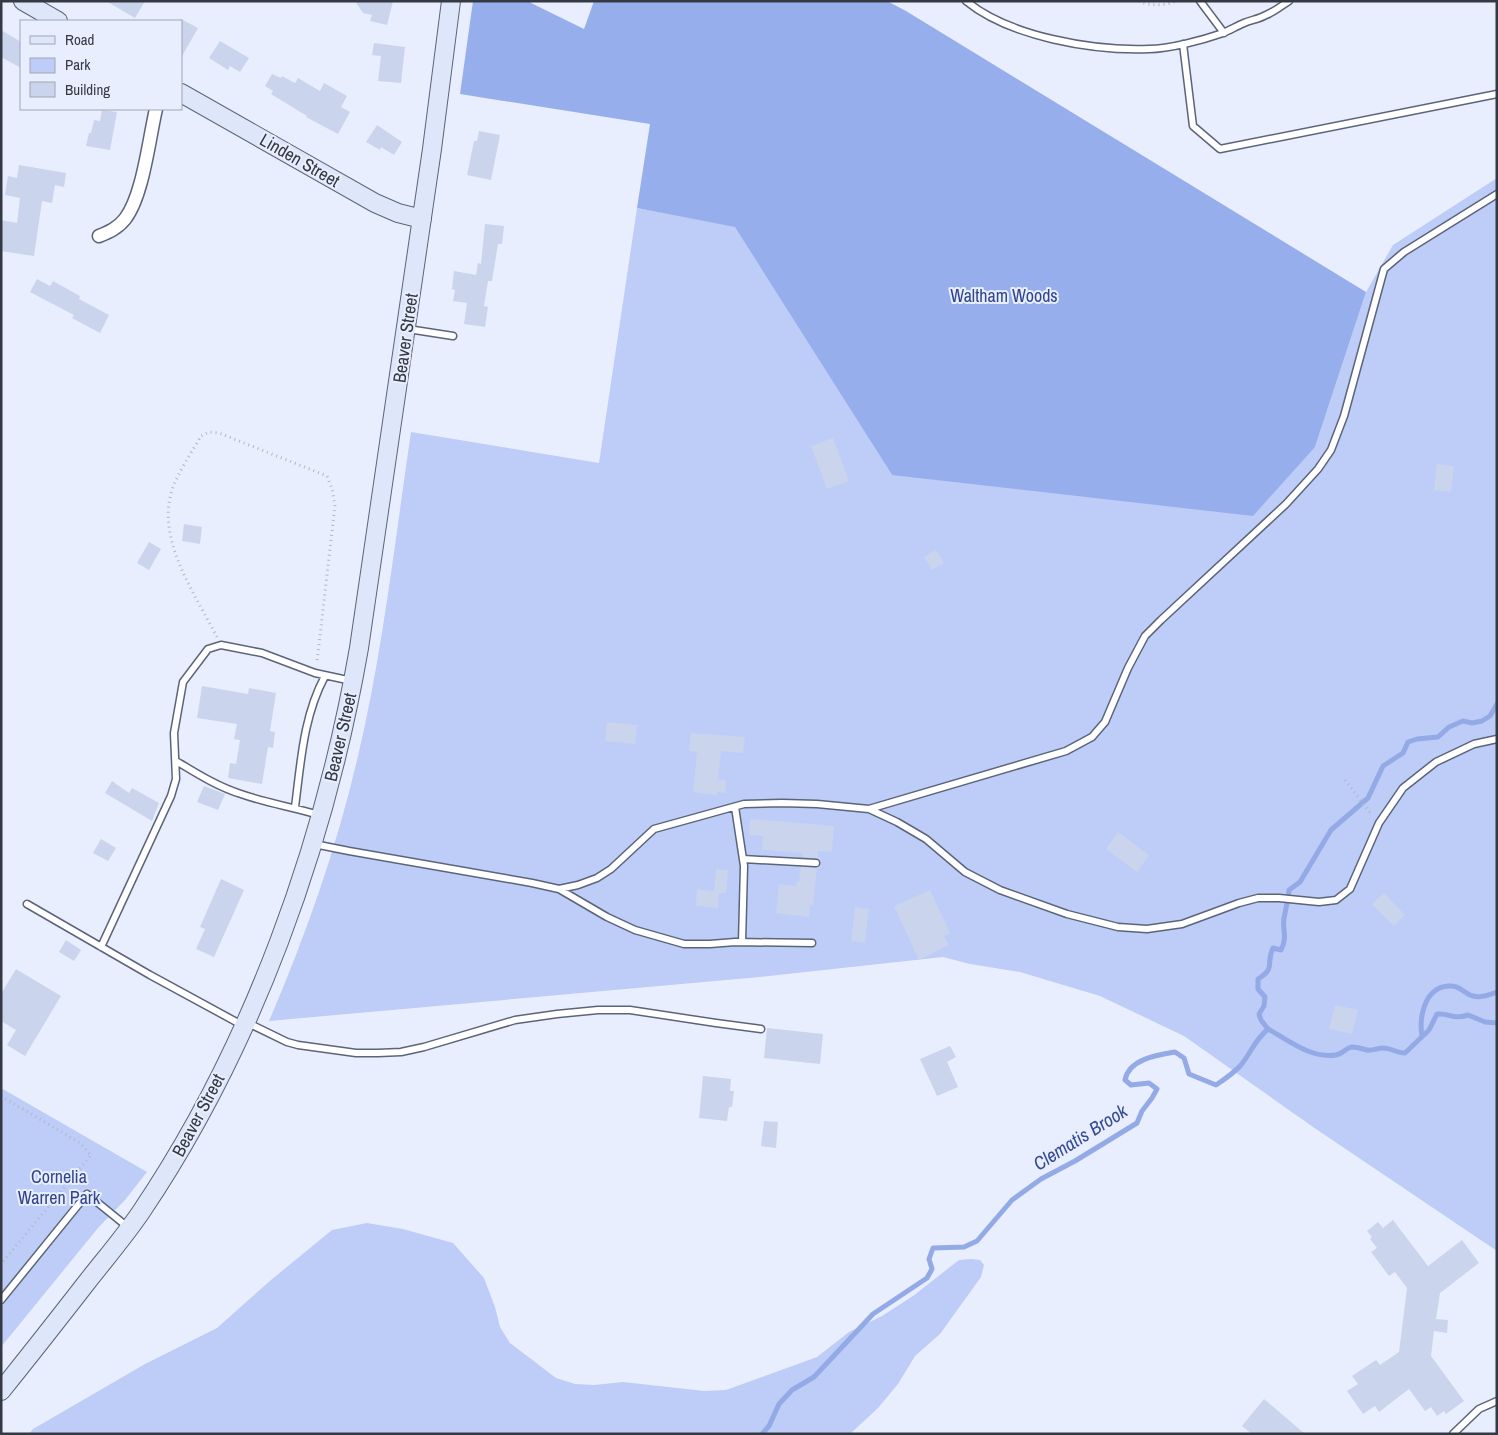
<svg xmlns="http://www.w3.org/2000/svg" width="1498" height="1435" font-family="'Archivo Narrow',sans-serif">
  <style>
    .green { fill: #bdcdf7 }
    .forest { fill: #97aeec }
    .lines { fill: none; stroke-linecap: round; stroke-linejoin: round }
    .stream { stroke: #93aae7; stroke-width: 5 }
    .building { fill: #cad4ed }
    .lane-casing { stroke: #5b6479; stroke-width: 9 }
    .street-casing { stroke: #5b6479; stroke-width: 15 }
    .secondary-casing { stroke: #5b6479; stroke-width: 20 }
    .path { stroke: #b1b7c4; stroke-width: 3; stroke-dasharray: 1 4; stroke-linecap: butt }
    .lane { stroke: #fff; stroke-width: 6 }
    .street { stroke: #fff; stroke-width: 12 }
    .secondary { stroke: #dee6f9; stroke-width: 18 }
    .labels { text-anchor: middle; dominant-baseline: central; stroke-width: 4; stroke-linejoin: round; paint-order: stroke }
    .street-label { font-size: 18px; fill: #353943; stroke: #e8eefd }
    .park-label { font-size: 18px; fill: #30458e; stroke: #e8eefd }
    .water-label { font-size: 19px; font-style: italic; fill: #354c95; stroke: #e8eefd }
  </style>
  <rect width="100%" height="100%" fill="#e8eefd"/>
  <!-- green -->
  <path class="green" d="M1497 178V1251L1313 1127 1184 1036 1100 996 1020 972 970 964 943 957 760 977 269 1021C306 935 337 847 358 756 383 650 395 540 411 432L599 463 637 208 735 226 892 475 1315 447 1366 292 1393 245Z
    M1 1088 147 1172 125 1200 98 1228 1 1347Z
    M367 1223 403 1229 453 1243 484 1278 495 1307 500 1327 510 1343 556 1378 575 1384 594 1385 623 1382 704 1391 726 1390 817 1357 849 1332 882 1316 913 1296 959 1260 971 1259 980 1260 984 1265 981 1277 940 1334 915 1356 898 1384 878 1408 850 1434H29L33 1429 145 1364 217 1328 271 1280 332 1230Z"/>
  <!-- forest -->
  <path class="forest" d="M473 1H527L584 29 594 1H887L906 11 1366 292 1315 447 1253 516 892 475 735 227 637 208 650 124 460 94Z"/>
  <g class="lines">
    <!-- stream -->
    <path class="stream" d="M1268 1029C1288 1040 1311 1059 1336 1055 1343 1054 1345 1048 1352 1047 1358 1047 1362 1049 1367 1050 1372 1051 1378 1048 1383 1048 1391 1048 1397 1053 1405 1053L1429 1030 1437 1014C1451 1013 1452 1020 1468 1015L1485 1022 1497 1023
      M1422 1036C1419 1018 1424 988 1448 986 1458 985 1462 991 1470 995 1479 999 1488 995 1497 992
      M762 1434 769 1426 779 1404 792 1390 814 1377 873 1314 927 1278 932 1269 929 1259 933 1248 964 1247 977 1241 1012 1200 1041 1179 1075 1161 1137 1123 1142 1111 1152 1098 1157 1089 1149 1083 1131 1085 1125 1080C1129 1059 1157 1055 1175 1052L1184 1058 1189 1074 1216 1085C1225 1079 1234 1073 1241 1065 1252 1051 1254 1041 1268 1029L1261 1020 1259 1014 1264 1006 1265 997 1258 989V979C1277 967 1265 964 1273 948L1281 950C1288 936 1282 931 1284 918 1286 908 1288 900 1289 890L1300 882 1331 830 1368 798 1383 766 1403 753 1408 742 1417 739 1438 737 1449 727 1463 721 1472 723 1482 721 1490 716 1497 704"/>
  </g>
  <!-- building -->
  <path class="building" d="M106 1H145L135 18Z
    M355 1H393L387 25 370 21 372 15 363 13Z
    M181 19 198 28 181 58Z
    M1 30 21 42V68L1 57Z
    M220 41 249 58 240 72 230 66 228 70 209 58Z
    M374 43 405 47 401 83 378 81 381 56 372 55Z
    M272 74 281 78 282 76 295 83 298 78 320 91 324 83 347 96 341 107 350 112 338 134 306 117 307 116 271 94 273 91 265 86Z
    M102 110 117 112 110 150 86 146 89 133H91L94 120 100 121Z
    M377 125 402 142 394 155 381 147 380 150 366 142Z
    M479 131 500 135 491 180 467 175 474 141H477Z
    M19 165 66 173 64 187 55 185 52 203 42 201 34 256 1 251V220L17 223 20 198 5 195 8 176 17 178Z
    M485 224 504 226 502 244H498L492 281H488L484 306 488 307 485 327 464 324 467 303 453 301 455 290 452 289 454 271 476 275 478 263 481 264Z
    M37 279 50 286 53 281 80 296 79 299 109 315 100 333 72 318 74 315 30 292Z
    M833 438 849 481 827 489 811 446Z
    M1437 464 1454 466 1451 492 1434 490Z
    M184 524 202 527 200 544 182 541Z
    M149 542 161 549 149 570 137 563Z
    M936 550 944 563 932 570 924 557Z
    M202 686 248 694 249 688 276 693 270 731 275 732 273 748 268 747 262 784 228 778 230 763 236 764 240 740 234 739 237 724 197 718Z
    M607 722 637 725 635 744 605 741Z
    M691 733 745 737 743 753 721 751 718 779 726 780 725 793 717 792V795L693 792 697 752 689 751Z
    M112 781 129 793 132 788 159 803 152 821 105 793Z
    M204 786 225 794 218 810 197 802Z
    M750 819 834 826 832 852 818 851V858L802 857 803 853 762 850 763 836 749 835Z
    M1118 832 1149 855 1137 872 1106 849Z
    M101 839 116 848 108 861 93 853Z
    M801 867 817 868 813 906 810 905 809 917 776 913 779 884 796 886 797 881 799 882Z
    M716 869 728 870 726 893H719L718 908 696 906 697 889 714 891Z
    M221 879 244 890 214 957 196 949 205 929 200 927Z
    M930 890 950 933 944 936 949 945 919 960 894 906Z
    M1384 893 1405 915 1394 926 1372 904Z
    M855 907 869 909 865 943 851 941Z
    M66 940 81 950 74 961 59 952Z
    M16 969 61 996 25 1056 7 1045 16 1030 1 1021V994Z
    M1335 1005 1358 1010 1352 1034 1329 1029Z
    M767 1028 823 1034 820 1064 764 1058Z
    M950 1046 956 1057 947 1062 958 1087 937 1096 920 1059Z
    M703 1076 731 1079 730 1091H734L732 1107H729L727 1121 699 1118Z
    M764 1121 778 1122 776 1148 761 1146Z
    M1393 1220 1428 1266 1462 1240 1479 1263 1440 1293 1436 1319 1448 1320 1447 1333 1434 1331 1431 1356 1464 1401 1446 1414 1444 1411 1437 1416 1431 1407 1425 1411 1409 1389 1379 1412 1375 1406 1363 1414 1347 1391 1358 1384 1352 1376 1376 1360 1380 1365 1399 1352 1407 1288 1395 1272 1389 1276 1371 1252 1377 1248 1370 1239 1372 1237 1367 1231 1378 1222 1383 1228Z
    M1264 1399 1305 1434H1252L1242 1426Z"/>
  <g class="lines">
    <!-- lane casing -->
    <g class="lane-casing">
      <path id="lane" d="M966 1C1010 37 1093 51 1149 49 1169 49 1203 40 1223 33 1230 30 1237 26 1244 23 1251 20 1259 19 1266 15 1274 12 1281 6 1289 1
        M1200 1 1224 33
        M1183 44 1193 126 1220 149 1497 94
        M408 329 453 336
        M176 761C196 773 218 787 241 794 266 803 293 807 319 815
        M295 807C301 762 303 717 325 676
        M735 807 744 866 742 942
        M869 809 1066 751 1092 737 1105 722 1128 668 1145 636 1161 620 1286 504 1318 469 1331 450 1344 416 1384 269 1404 252 1497 194
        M314 844 349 851 532 883 559 889 607 917 635 930 684 944H710L735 942 812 943
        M743 859 816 863
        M559 889 578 885 597 878 611 869 654 829 744 804 782 803 817 804 869 809 897 822 926 839 965 872 1000 890 1067 914 1118 927 1147 929 1182 924 1239 903 1258 898H1279L1319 902 1336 900 1350 889 1379 823 1403 788 1436 762 1474 744 1497 739
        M27 904 150 975 242 1025
        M101 947 171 796 176 779 174 733 183 682 208 649 221 645 262 653 315 673 352 681
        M246 1022 287 1042 298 1045 356 1053H378L401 1052 424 1047 515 1020 557 1014 598 1010H630L716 1023 761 1029
        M1 1300 87 1194 129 1228
        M1453 1434 1479 1409 1497 1401"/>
    </g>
    <!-- street casing -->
    <g class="street-casing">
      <path id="street" d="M99 236C109 232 118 228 125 219 143 196 149 139 156 109"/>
    </g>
    <!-- secondary casing -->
    <g class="secondary-casing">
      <path id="secondary" d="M23 1 58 21
        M181 93 375 203 398 213 422 219
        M1 1391C30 1355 59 1318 87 1282 105 1259 124 1237 141 1212 253 1046 325 844 359 648L432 149 451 1"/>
    </g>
    <!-- path -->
    <path class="path" d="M1139 1C1149 6 1165 6 1176 1
      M217 637C195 594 156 540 172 490 177 474 192 452 201 436L209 432 219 433 327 476 332 489 335 505 317 662
      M1345 780 1372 815
      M1 1096 80 1143 91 1155 1 1264"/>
    <!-- lane -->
    <use href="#lane" class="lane"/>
    <!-- street -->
    <use href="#street" class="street"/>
    <!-- secondary -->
    <use href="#secondary" class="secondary"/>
  </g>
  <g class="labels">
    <!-- street labels -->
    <g class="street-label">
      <text transform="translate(300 160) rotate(30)">Linden Street</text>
      <text transform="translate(405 338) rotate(-82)">Beaver Street</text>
      <text transform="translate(340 737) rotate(-77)">Beaver Street</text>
      <text transform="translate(198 1115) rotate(-62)">Beaver Street</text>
    </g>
    <!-- park labels -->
    <g class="park-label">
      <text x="1004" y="295">Waltham Woods</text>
      <text x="59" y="1176">Cornelia<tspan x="59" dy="21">Warren Park</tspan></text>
    </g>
    <!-- water labels -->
    <g class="water-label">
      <text transform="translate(1080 1137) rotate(-32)">Clematis Brook</text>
    </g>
  </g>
  <!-- border -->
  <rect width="1498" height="1435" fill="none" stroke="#353943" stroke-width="5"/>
  <!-- legend -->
  <rect x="20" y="20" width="162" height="90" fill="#e8eefd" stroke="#a0a6b3"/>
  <rect x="30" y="36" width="25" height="8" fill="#dee6f9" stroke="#a0a6b3"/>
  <text x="65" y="45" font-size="15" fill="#353943">Road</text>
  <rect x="30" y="58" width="25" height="15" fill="#bdcdf7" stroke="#a0a6b3"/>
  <text x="65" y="70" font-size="15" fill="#353943">Park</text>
  <rect x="30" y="82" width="25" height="15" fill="#cad4ed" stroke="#a0a6b3"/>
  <text x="65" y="95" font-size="15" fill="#353943">Building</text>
</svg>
